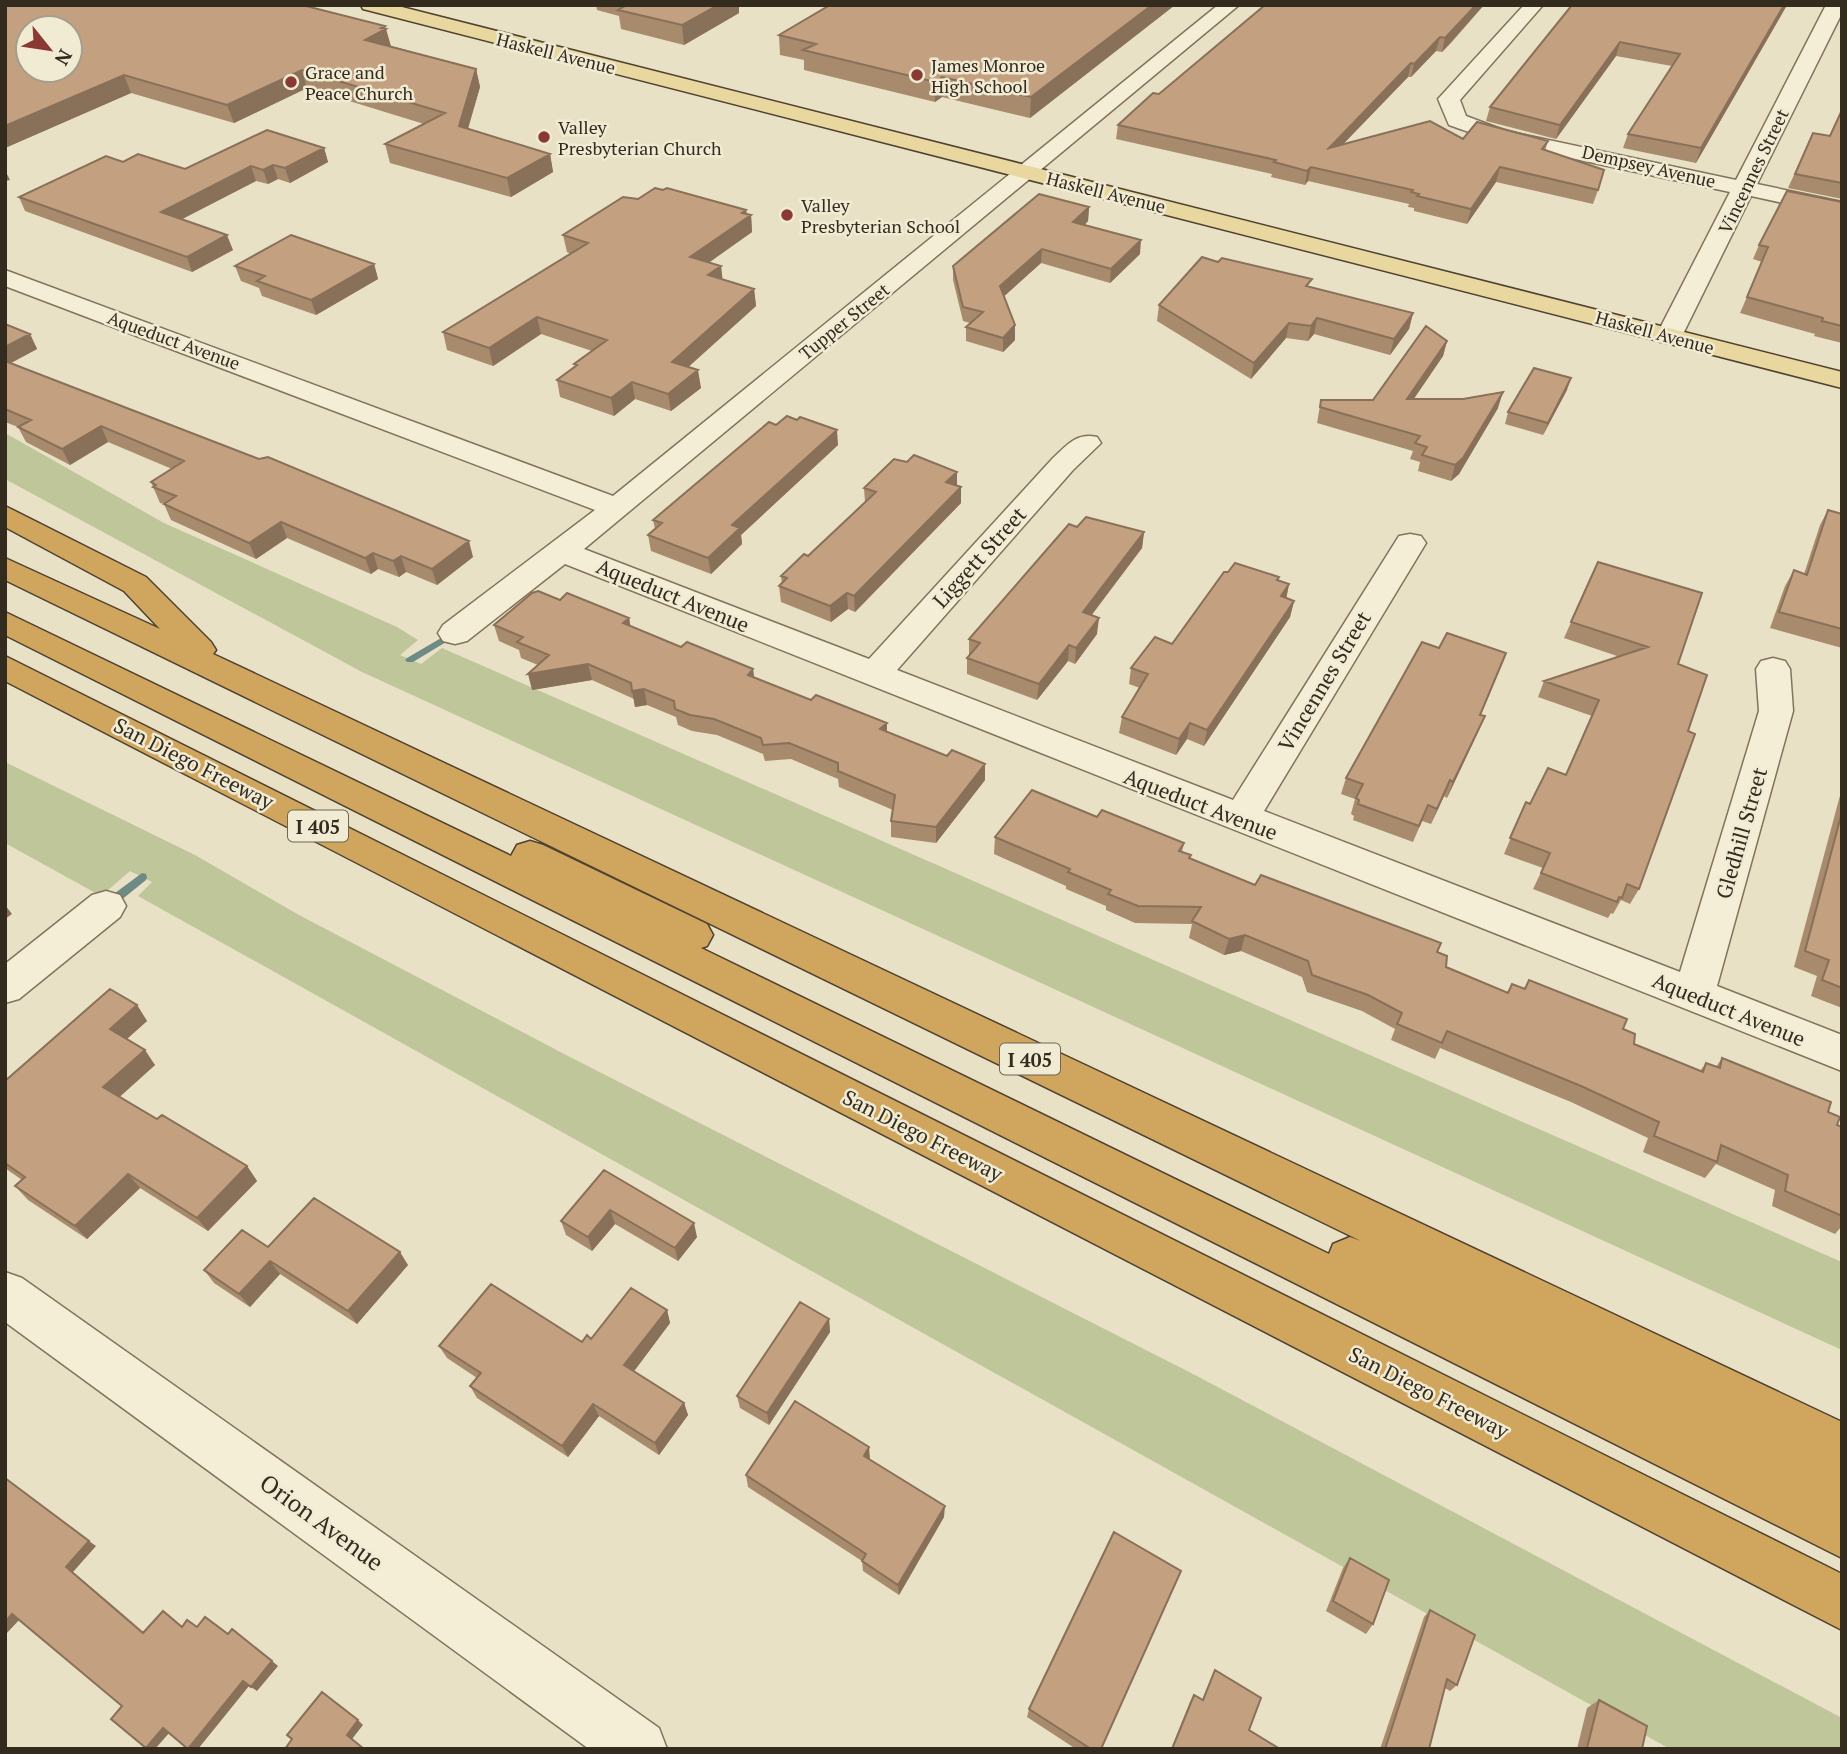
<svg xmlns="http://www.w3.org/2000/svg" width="1847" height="1754" font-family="'PT Serif',serif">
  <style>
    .green { fill: #bec69a }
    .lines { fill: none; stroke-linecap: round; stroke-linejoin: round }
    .stream { fill: #6e8a85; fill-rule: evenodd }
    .minor-casing { stroke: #82735d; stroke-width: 3 }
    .major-casing { stroke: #504231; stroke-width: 3 }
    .highway-casing { stroke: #504231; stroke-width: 3 }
    .minor { fill: #f5eed7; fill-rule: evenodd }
    .major { fill: #e9d7a0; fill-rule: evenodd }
    .highway { fill: #d0a65e; fill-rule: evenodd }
    .wall { fill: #a88a6d }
    .shaded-wall { fill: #887059 }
    .building { fill: #c3a07f; stroke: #887059; stroke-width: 2; fill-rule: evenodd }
    .poi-dot { fill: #8b3933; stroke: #f1ebd4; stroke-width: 2.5 }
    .labels { text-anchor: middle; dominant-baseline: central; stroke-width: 5; stroke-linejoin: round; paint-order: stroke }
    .far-street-label { font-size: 18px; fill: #342b1f; stroke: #f1ebd4 }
    .far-poi-label { font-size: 18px; fill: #342b1f; stroke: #f1ebd4; text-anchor: start }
    .shield { fill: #f1ebd4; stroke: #6d6555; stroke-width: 2 }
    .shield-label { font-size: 19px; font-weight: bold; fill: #342b1f }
    .street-label { font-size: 21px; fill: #342b1f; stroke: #f1ebd4 }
    .near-street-label { font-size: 24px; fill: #342b1f; stroke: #f1ebd4 }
  </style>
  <rect width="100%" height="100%" fill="#e9e1c5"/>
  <!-- green -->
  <path class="green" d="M5 433 164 523 397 627 418 640 400 655 421 664 442 648 1842 1262V1350L362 672 5 479Z
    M5 762 195 855 299 915 568 1056 1193 1374 1842 1718V1749H1670L138 896 152 882 130 871 101 896 5 843Z"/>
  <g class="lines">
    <!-- stream -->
    <path class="stream" d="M453 631 456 632 458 634 456 636 413 662H407L405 660 407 658Z
      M142 873 146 874 147 877 146 880 115 905H107L106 902 107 899Z"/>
    <!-- minor casing -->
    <g class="minor-casing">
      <path id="minor" d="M1218 5H1239L584 549 869 659 1053 458C1067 445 1077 432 1097 437L1101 443 1073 470 897 670 1233 800 1399 536 1410 534 1421 536 1426 543 1264 811 1680 972 1759 711 1756 669 1761 661 1773 658 1785 661 1790 669 1793 711 1717 986 1842 1035V1071L565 564 467 641 455 644 443 641 438 633 443 625 595 510 5 286V270L613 496Z
        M1524 5H1543L1460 100 1466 116 1506 131 1736 180 1826 5H1842V13L1757 184 1842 202V216L1751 196 1682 336 1678 342H1660L1656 336 1730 192 1500 143 1449 125 1438 99Z
        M106 891 120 895 126 906 120 917 19 999 5 1003V964L92 895Z
        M5 1272 22 1278 659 1728 667 1749H589L5 1322Z"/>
    </g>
    <!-- major casing -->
    <g class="major-casing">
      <path id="major" d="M361 5H394L1842 372V388L363 9Z"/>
    </g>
    <!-- highway casing -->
    <g class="highway-casing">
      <path id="highway" d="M5 506 146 577 211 642 216 650 213 654 1842 1422V1558L5 635V612L511 856 517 845 530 841 543 845 707 924 713 935 707 946 701 948 1329 1254 1333 1244 1350 1237 1361 1241 5 580V558L160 629 124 591 5 527Z
        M5 656 1842 1574V1630L5 681Z"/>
    </g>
    <!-- minor -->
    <use href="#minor" class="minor"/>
    <!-- major -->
    <use href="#major" class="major"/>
    <!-- highway -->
    <use href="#highway" class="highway"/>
  </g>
  <!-- wall -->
  <path class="wall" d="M5 5H305L386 29 391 46 476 69 480 87 468 129 550 154 553 172 511 197 390 163 385 144 424 124 307 88 234 123 131 93 5 148Z
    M596 5H743L739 7V13L684 45 621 29 619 16 597 10Z
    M830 5H1175L1030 118 942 97 935 102 804 70V60L780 55 779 35Z
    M1265 5H1484L1451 43 1442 52 1436 51 1411 77H1408L1343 144 1463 139 1548 141 1545 151 1598 190 1593 204 1496 182 1467 224 1414 211V208L1408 207 1409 204 1308 181 1305 185 1271 177 1272 174 1116 139 1118 125 1159 94Z
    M1572 5H1787L1696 163 1623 148 1628 134 1672 66 1616 56 1556 139 1486 121 1490 107Z
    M1842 110V199L1788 188 1813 133 1830 136Z
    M324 148 328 162 290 183 278 179 268 184 256 181 181 219 233 250 192 272 25 211 19 197 123 162 185 169Z
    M1842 202V343L1814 336 1815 334 1740 313 1762 262 1753 259 1759 245Z
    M1089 207 1088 221 1085 225 1140 254 1110 283 1041 263 1004 296 1015 340 1003 352 966 341V327L970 323 963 321 953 280V266Z
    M746 210 747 214 751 215 752 232 709 262 721 266 722 280 754 289 756 306 688 367 701 388 671 411 635 399 614 416 560 397 557 380 575 367 574 364 592 351 541 334 493 366 447 350 443 332 571 254 567 252 563 235Z
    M374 264 378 279 316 315 262 296 259 288 241 281 235 266Z
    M1310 287 1413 313 1409 329 1390 355 1314 334 1308 341 1286 338 1251 379 1157 321 1159 305Z
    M5 324 30 334 37 349 11 363 473 557 437 585 406 572 399 577 378 569 371 574 287 538 256 559 171 520 164 504 160 503 151 482 172 469 108 442 70 465 26 442 18 427 5 422Z
    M1447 341 1443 356 1413 399 1498 408 1459 474 1451 481 1418 471 1420 462 1410 459 1413 451 1317 423 1321 400H1373Z
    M1567 390 1543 435 1505 424 1508 412Z
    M838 445 741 535 742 544 711 574 651 551 648 535 655 529 653 520Z
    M957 486 961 503 855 612 848 609 831 622 781 602 779 586 782 584 781 576 808 556 865 502 864 488Z
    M1828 510 1842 514V648L1770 628 1785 586 1794 570 1804 574 1820 525Z
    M1077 527 1144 532 1142 548 1091 615 1097 634 1075 664 1068 661 1037 700 967 674V658L969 655V639Z
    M1598 562 1678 664 1688 731 1639 889 1630 904 1621 900 1613 914 1611 913 1608 918 1533 889 1543 868 1504 854 1526 802 1530 804 1565 775 1592 716 1538 697 1544 681 1620 657 1564 638Z
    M1279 577 1278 581 1289 584 1286 598 1294 601 1290 617 1204 746 1187 739 1176 755 1119 733 1122 717 1140 688 1129 684 1131 668 1172 644Z
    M560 600 629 618 630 627 681 647 753 669 754 678 887 732 947 756 985 764V780L936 843 891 837V821L893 810 839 787 838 779 791 759 765 761 763 754 717 735 692 731 678 725 676 717 647 705 635 707 634 699 592 680 532 690 538 665 521 658 519 650 499 641 494 625Z
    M1439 648 1506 653 1480 715 1478 732 1447 798 1444 796 1431 824 1422 821 1413 842 1353 820 1354 816 1351 814 1355 799 1341 794 1346 778Z
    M1842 788V1008L1811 996 1817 976 1794 967Z
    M1097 817 1184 843 1182 852 1190 859 1255 885 1437 952 1446 967 1508 993 1512 984 1524 989 1529 980 1623 1029 1634 1044 1700 1071 1706 1063 1716 1067 1722 1058 1828 1112 1837 1125 1842 1127V1226L1835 1234 1772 1206 1775 1190 1716 1164 1705 1178 1643 1152 1648 1138 1571 1102 1440 1048 1435 1059 1391 1040 1395 1029 1362 1011 1307 992 1302 977 1241 951 1224 955 1189 938 1192 924 1135 923 1106 910V906L1066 889V886L994 854 995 837Z
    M137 1005 147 1021 127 1039 155 1065 119 1097 157 1119 247 1166 257 1181 208 1231 140 1188 87 1239 28 1200 15 1186 22 1180 5 1168V1081Z
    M604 1170 697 1237 678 1261 615 1224 592 1251 566 1235 561 1221Z
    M268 1247 408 1265 357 1324 280 1274 250 1307 214 1283 204 1270Z
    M667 1310 670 1323 634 1371 684 1403 688 1415 659 1455 599 1416 568 1457 477 1398 470 1386 477 1378 447 1358 439 1346 582 1342Z
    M829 1319 830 1332 769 1425 740 1408 737 1396Z
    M870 1460 944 1517 899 1595 863 1571 862 1561 748 1487 746 1475Z
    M1350 1558 1373 1624 1366 1634 1326 1611 1343 1568Z
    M1430 1610 1457 1685 1450 1691 1445 1688 1429 1749H1380L1424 1617Z
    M1215 1670 1249 1730 1280 1749H1171L1190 1702 1194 1695 1202 1700Z
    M1599 1700 1642 1749H1577L1587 1708Z
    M1029 1709 1101 1749H1076L1027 1717Z"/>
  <!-- shaded-wall -->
  <path class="shaded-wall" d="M718 5H743L739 7V13L684 45 682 25Z
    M1152 5H1175L1030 118 1031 97Z
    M1476 5H1484L1442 52 1445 38Z
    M1784 5H1787L1696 163 1701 148Z
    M385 26 391 47 365 40 381 28Z
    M1440 37 1436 51 1411 77 1414 64Z
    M1620 42 1616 56 1556 139 1560 125Z
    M1411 63 1408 77 1326 162 1329 148Z
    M476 69 480 87 463 145 459 126Z
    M302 70 307 88 234 123 227 105Z
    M124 75 131 93 5 148V126Z
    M942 77V97L935 102V82Z
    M324 148 328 162 290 183 285 168Z
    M550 154 553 172 511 197 507 178Z
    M273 165 278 179 268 184 263 170Z
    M251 166 256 181 167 227 161 212Z
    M1311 167 1308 181 1305 185 1307 171Z
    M1500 167 1496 182 1467 224 1471 209Z
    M5 170 10 180 5 181Z
    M1089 207 1088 221 1072 236 1073 222Z
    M746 210 747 218 751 215 752 232 693 274 690 257Z
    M227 235 233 250 192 272 187 257Z
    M1141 240 1140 254 1110 283 1111 269Z
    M1042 249 1041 263 1000 300V286Z
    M374 264 378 279 316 315 311 300Z
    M721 266 723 283 708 275Z
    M754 289 756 306 675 379 672 362Z
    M1413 313 1409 329 1390 355 1394 339Z
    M537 317 541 334 493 366 489 348Z
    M1317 318 1314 334 1308 341 1311 326Z
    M1289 323 1286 338 1251 379 1254 363Z
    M1015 325V340L1003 352V338Z
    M30 334 37 349 5 366V347Z
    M1447 341 1443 356 1403 415 1407 399Z
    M698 370 701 388 671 411 668 394Z
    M1571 378 1567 390 1543 435 1548 423Z
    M632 382 635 399 614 416 611 398Z
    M1503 392 1498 408 1459 474 1451 481 1455 465Z
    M101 426 108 442 70 465 62 449Z
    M837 430 838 445 741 535 742 544 711 574 708 558 732 525Z
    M957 472V487L946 482Z
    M961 487V503L855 612 854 596Z
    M281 522 287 538 256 559 249 543Z
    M1144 532 1142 548 1082 628 1083 612Z
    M469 541 473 557 437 585 432 569Z
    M373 553 378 569 371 574 365 558Z
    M401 556 406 572 399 577 393 561Z
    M1289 584 1286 600 1281 596Z
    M847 593 848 609 831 622 830 606Z
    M1294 601 1290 617 1204 746 1207 730Z
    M629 618 632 634 623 623Z
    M1099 618 1097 634 1075 664 1076 648Z
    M1069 645 1068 661 1037 700 1039 684Z
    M588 664 592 680 532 690 528 674Z
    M753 669 755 685 748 675Z
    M644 689 647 705 635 707 632 691Z
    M1485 716 1478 732 1447 798 1453 782Z
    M887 723V739L880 729Z
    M1190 723 1187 739 1176 755 1179 739Z
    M985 764V780L936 843V827Z
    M1450 780 1444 796 1431 824 1437 809Z
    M5 905 12 914 5 919Z
    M1245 935 1241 951 1224 955 1229 939Z
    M137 1005 147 1021 121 1044 110 1029Z
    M145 1050 155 1065 114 1102 103 1087Z
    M247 1166 257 1181 208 1231 197 1218Z
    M128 1174 140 1188 87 1239 75 1226Z
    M610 1210 615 1224 592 1251 588 1237Z
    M694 1223 697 1237 678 1261 675 1248Z
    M400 1252 408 1265 357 1324 348 1311Z
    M270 1261 280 1274 250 1307 239 1294Z
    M667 1310 670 1323 629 1378 624 1365Z
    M829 1319 830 1332 769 1425 767 1413Z
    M684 1403 688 1415 659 1455 655 1443Z
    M593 1404 599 1416 568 1457 562 1446Z
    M869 1447 870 1459 864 1456Z
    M945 1506 944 1517 899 1595 898 1585Z
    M89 1541 96 1546 73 1572 150 1637 66 1567Z
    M12 1614 20 1619 6 1634 5 1622Z
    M272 1661 278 1666 257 1691 251 1687Z
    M243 1681 249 1686 198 1749H188Z
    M358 1720 363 1725 352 1739 347 1735Z
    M163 1728 170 1732 155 1749 146 1748Z"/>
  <!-- building -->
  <path class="building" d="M5 5H302L385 26 381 28 386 29 365 40 476 69 459 126 550 154 507 178 385 144 445 113 302 70 227 105 124 75 5 126ZM28 28H70V70H28Z
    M627 5H718L682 25 618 10Z
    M830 5H1152L1031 97 942 77 935 82 803 50 816 44 779 35Z
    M1265 5H1476L1445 38 1440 37 1414 64 1411 63 1329 148 1430 121 1463 139 1477 122 1548 141 1542 149 1604 170 1598 190 1500 167 1471 209 1417 196 1419 194 1411 192 1413 190 1311 167 1307 171 1274 162 1276 160 1118 125 1153 93 1159 94Z
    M1572 5H1784L1701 148 1628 134 1680 54 1620 42 1560 125 1490 107Z
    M1842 110V183L1795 174 1813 133 1830 136Z
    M267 130 324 148 285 168 273 165 263 170 251 166 161 212 227 235 187 257 19 197 106 156 123 162 138 154 185 169Z
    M655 188 663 190 667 188 746 210 742 213 751 215 690 257 721 266 708 275 754 289 672 362 698 370 668 394 632 382 611 398 557 380 577 365 574 364 607 340 537 317 489 348 443 332 588 243 563 235 623 197 638 199Z
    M1787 191 1842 202V326L1822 321 1823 318 1747 297 1768 247 1759 245Z
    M1039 194 1089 207 1073 222 1141 240 1111 269 1042 249 1000 286 1015 325 1003 338 966 327 983 312 963 307 953 266Z
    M291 235 374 264 311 300 257 281 265 276 235 266Z
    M1202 257 1218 262 1222 258 1312 279 1306 286 1413 313 1394 339 1317 318 1311 326 1289 323 1254 363 1159 305Z
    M5 324 30 334 5 347Z
    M1426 326 1447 341 1407 399H1463L1503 392 1463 458 1455 465 1422 455 1427 447 1415 443 1420 436 1320 407 1321 400H1373Z
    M5 361 259 459 268 457 469 541 432 569 401 556 393 561 373 553 365 558 281 522 249 543 164 504 176 496 153 487 156 485 151 482 184 461 101 426 62 449 18 427 31 420 5 409Z
    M1534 368 1571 378 1548 423 1508 412Z
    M787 416 797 420 800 417 837 430 732 525 740 528 708 558 648 535 662 523 653 520 769 422 776 425Z
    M914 455 957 472 946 482 961 487 854 596 847 593 830 606 779 586 787 578 781 576 804 554 808 556 876 492 864 488 894 459 907 462Z
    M1828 510 1842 514V629L1779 612 1794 570 1807 575Z
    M1086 517 1144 532 1083 612 1099 618 1076 648 1069 645 1039 684 967 658 980 643 969 639 1069 524 1077 527Z
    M1598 562 1702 593 1678 664 1707 675 1688 731 1695 734 1639 889 1627 884 1622 898 1619 897 1617 902 1541 873 1550 853 1510 838 1526 802 1530 804 1548 768 1566 775 1599 700 1544 681 1648 647 1571 622Z
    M1235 563 1279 577 1277 580 1289 584 1281 596 1294 601 1207 730 1190 723 1179 739 1122 717 1148 674 1131 668 1155 637 1172 644 1224 572H1228Z
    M538 591 560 600 567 593 629 618 623 623 681 647 687 642 753 669 748 675 811 700 816 695 887 723 880 729 947 756 952 750 985 764 936 827 891 821 895 795 838 771V763L789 743 763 745 761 738 714 719 690 715 675 709 674 701 644 689 632 691 631 683 588 664 528 674 549 655 517 642 523 637 494 625 532 593Z
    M1447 633 1506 653 1480 715 1485 716 1453 782 1450 780 1437 809 1428 805 1419 826 1358 804 1359 800 1356 798 1363 784 1346 778 1422 642 1439 648Z
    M1032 790 1097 817 1102 810 1184 843 1179 851 1191 855 1189 858 1255 885 1261 875 1441 943 1437 952 1447 956 1446 967 1508 993 1512 984 1525 989 1529 980 1627 1019 1623 1029 1635 1034 1634 1044 1703 1072 1706 1063 1720 1068 1722 1058 1831 1102 1828 1112 1840 1117 1837 1125 1842 1127V1216L1785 1191 1788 1175 1721 1145 1717 1162 1654 1136 1659 1122 1581 1086 1447 1031 1442 1043 1397 1024 1402 1013 1368 995 1312 975 1308 961 1245 935 1229 939 1192 921 1201 907 1138 906 1108 894 1111 890 1068 872 1070 869 995 837Z
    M1842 812V988L1822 980 1829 960 1805 951Z
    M110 989 137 1005 110 1029 145 1050 103 1087 157 1119 162 1115 247 1166 197 1218 128 1174 75 1226 15 1186 25 1177 5 1163V1081Z
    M604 1170 694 1223 675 1248 610 1210 588 1237 561 1221Z
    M314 1198 400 1252 348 1311 270 1261 239 1294 204 1270 242 1230 268 1247Z
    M491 1284 582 1342 587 1335 591 1339 631 1288 667 1310 624 1365 684 1403 655 1443 593 1404 562 1446 470 1386 481 1373 439 1346Z
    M800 1302 829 1319 767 1413 737 1396Z
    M795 1401 869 1447 864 1456 945 1506 898 1585 862 1561 866 1554 746 1475Z
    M5 1478 89 1541 66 1567 143 1633 163 1611 182 1627 187 1620 197 1627 205 1617 228 1634 232 1629 272 1661 251 1687 243 1681 188 1749 163 1728 146 1748 111 1719 122 1706 12 1614 5 1622Z
    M1114 1532 1181 1571 1101 1749H1091L1029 1709Z
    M1350 1558 1389 1580 1373 1624 1333 1601Z
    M1430 1610 1475 1635 1457 1685 1447 1679 1429 1749H1385Z
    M1215 1670 1261 1698 1249 1730 1280 1749H1172L1194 1695 1203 1700Z
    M322 1692 358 1720 347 1735 364 1749H285L292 1739 287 1735Z
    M1599 1700 1647 1726 1642 1749H1589L1587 1748Z"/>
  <!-- markers -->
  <g class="poi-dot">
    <circle cx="917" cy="75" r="7"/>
    <circle cx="291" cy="82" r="7"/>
    <circle cx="544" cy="137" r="7"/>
    <circle cx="787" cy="215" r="7"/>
  </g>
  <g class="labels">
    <!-- far-street labels -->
    <g class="far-street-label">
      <text transform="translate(556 53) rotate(14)">Haskell Avenue</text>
      <text transform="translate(1649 166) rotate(13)">Dempsey Avenue</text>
      <text transform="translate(1753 171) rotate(-64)">Vincennes Street</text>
      <text transform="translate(1106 192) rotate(14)">Haskell Avenue</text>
      <text transform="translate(844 321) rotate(-39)">Tupper Street</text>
      <text transform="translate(1655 332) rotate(15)">Haskell Avenue</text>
      <text transform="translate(174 340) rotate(20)">Aqueduct Avenue</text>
    </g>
    <!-- far-poi labels -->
    <g class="far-poi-label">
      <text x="931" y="65">James Monroe<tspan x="931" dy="21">High School</tspan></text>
      <text x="305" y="72">Grace and<tspan x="305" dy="21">Peace Church</tspan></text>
      <text x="558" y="127">Valley<tspan x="558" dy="21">Presbyterian Church</tspan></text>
      <text x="801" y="205">Valley<tspan x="801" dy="21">Presbyterian School</tspan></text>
    </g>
    <!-- shield labels -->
    <g class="shield">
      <rect x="288" y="810.5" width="60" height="31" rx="5"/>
      <rect x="1000" y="1043.5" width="60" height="31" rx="5"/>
    </g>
    <g class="shield-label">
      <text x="318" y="826">I 405</text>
      <text x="1030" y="1059">I 405</text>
    </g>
    <!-- street labels -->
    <g class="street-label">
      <text transform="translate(979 557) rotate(-48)">Liggett Street</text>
      <text transform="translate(673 595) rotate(22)">Aqueduct Avenue</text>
      <text transform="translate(1324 681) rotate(-59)">Vincennes Street</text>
      <text transform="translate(194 763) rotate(27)">San Diego Freeway</text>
      <text transform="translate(1201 804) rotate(21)">Aqueduct Avenue</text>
      <text transform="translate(1741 833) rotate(-74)">Gledhill Street</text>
      <text transform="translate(1729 1009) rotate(22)">Aqueduct Avenue</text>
      <text transform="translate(923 1135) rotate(27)">San Diego Freeway</text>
      <text transform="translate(1429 1392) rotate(27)">San Diego Freeway</text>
    </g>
    <!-- near-street labels -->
    <g class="near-street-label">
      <text transform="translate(322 1522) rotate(36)">Orion Avenue</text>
    </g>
  </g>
  <!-- border -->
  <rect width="1847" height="1754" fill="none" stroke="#342b1f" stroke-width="14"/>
  <!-- north arrow -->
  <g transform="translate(49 49) rotate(120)"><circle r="33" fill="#f1ebd4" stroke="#a59e8c" stroke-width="2"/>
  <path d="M0-5L12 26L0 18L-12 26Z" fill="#8b3933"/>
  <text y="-10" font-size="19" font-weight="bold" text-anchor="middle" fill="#342b1f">N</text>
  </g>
</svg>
